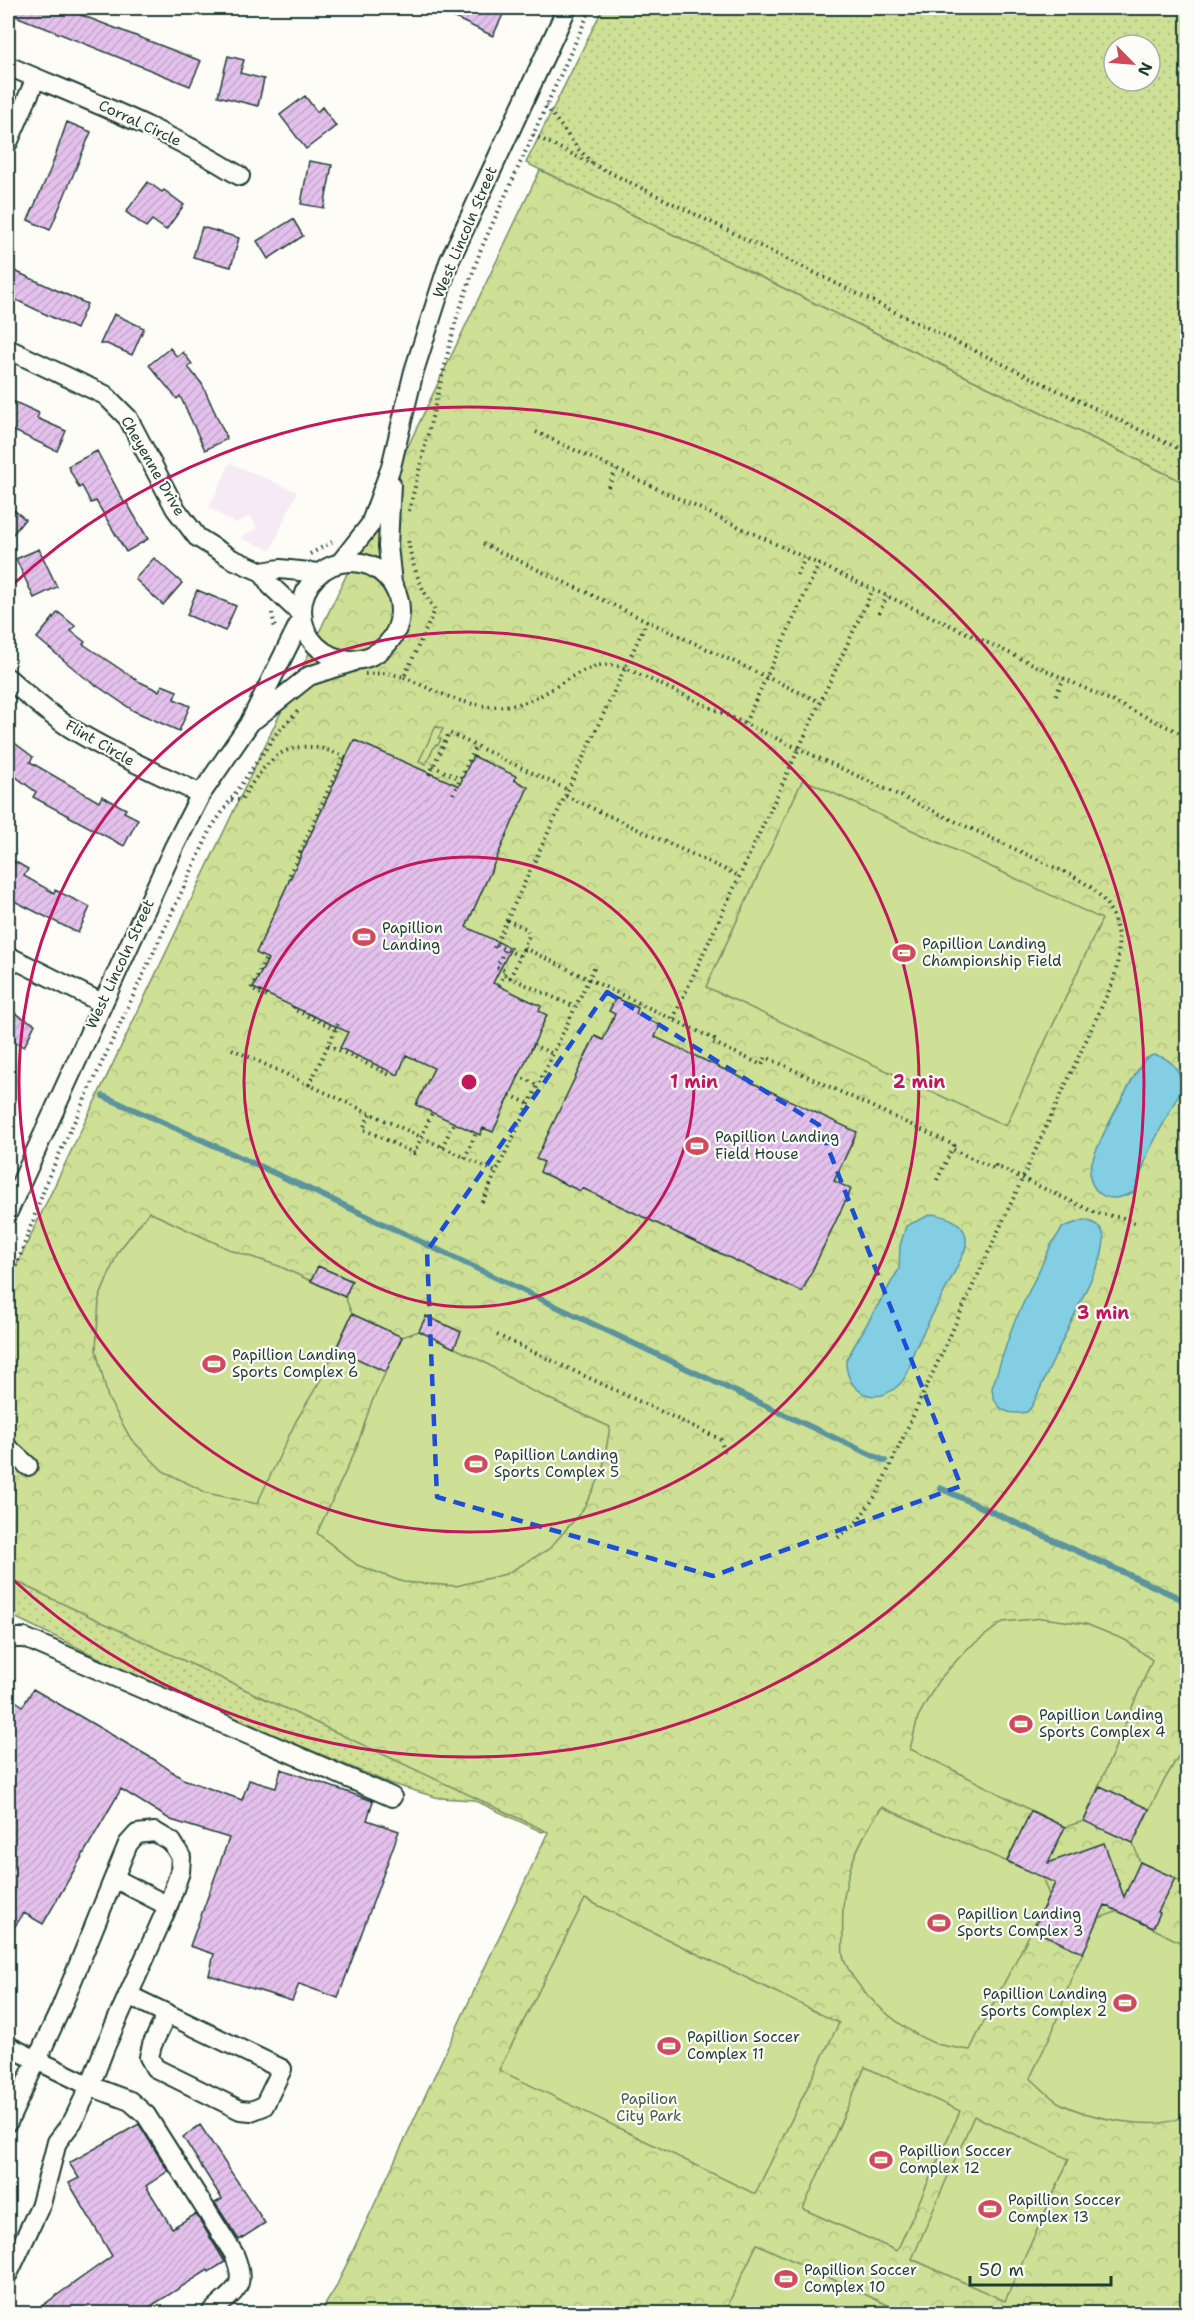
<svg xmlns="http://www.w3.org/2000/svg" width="1195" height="2321" font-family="'Shantell Sans',sans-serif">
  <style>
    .built { fill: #f6eaf4 }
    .grass { fill: url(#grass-dots); stroke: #768e64; stroke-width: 1.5; fill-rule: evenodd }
    .park { fill: url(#park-crowns); stroke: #768e64; stroke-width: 1.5 }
    .garden { fill: #cde095; stroke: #768e64; stroke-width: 1.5 }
    .water { fill: #83cee3; stroke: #5b949d; stroke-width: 1.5 }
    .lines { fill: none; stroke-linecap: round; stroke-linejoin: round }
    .stream { stroke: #5b949d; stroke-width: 6 }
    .building { fill: url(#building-hatch); stroke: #1f3d34; stroke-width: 1.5 }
    .minor-casing { stroke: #1f3d34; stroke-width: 22 }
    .path { stroke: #1f3d34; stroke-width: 4; stroke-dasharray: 1.5 4.5; stroke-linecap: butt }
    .minor { stroke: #fdfcf7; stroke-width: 18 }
    .marked { fill: none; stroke: #1d4ed8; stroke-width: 4.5; stroke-dasharray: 12 8; stroke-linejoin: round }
    .ring { fill: none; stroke: #c2185b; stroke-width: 3 }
    .labels { text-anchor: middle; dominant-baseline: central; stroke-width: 4.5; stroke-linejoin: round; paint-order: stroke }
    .street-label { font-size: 15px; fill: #1f3d34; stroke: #fdfcf7 }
    .poi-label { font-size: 15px; fill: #1f3d34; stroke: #fdfcf7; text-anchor: start }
    .park-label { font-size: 15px; fill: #425e47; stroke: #fdfcf7 }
    .centre { fill: #c2185b; stroke: #fdfcf7; stroke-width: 3 }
    .ring-label { font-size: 18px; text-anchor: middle; font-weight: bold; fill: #c2185b; stroke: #fdfcf7; stroke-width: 4.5; stroke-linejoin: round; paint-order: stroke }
  </style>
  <defs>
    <pattern id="grass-dots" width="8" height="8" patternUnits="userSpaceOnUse" patternTransform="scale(1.5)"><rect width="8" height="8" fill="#cde095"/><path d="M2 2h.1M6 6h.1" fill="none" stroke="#b0c181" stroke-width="1.8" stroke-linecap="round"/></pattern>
    <pattern id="park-crowns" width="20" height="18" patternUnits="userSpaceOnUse" patternTransform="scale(1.5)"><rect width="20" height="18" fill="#cde095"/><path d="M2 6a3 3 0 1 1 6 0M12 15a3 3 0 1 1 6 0" fill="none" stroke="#b0c181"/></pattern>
    <pattern id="building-hatch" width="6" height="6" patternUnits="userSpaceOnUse" patternTransform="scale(1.5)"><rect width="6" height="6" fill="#e4c1ec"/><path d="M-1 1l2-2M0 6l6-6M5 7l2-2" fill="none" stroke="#c3a7cb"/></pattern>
  </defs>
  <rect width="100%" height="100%" fill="#fdfcf7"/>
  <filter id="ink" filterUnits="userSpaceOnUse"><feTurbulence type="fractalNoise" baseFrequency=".0167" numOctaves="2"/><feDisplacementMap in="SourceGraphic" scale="12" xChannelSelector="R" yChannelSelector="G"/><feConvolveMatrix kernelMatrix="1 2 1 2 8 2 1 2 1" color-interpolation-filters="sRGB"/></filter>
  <g filter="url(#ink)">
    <!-- built -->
    <path class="built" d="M230 463 297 492 271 550 240 538 257 528 250 516 235 523 209 508Z"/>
    <!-- grass -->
    <path class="grass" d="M603 8H1187V484L526 163ZM1114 45H1150V81H1114Z
      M8 1502 552 1829 542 1832 474 1800 439 1798 389 1783 153 1684 8 1614Z"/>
    <!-- park -->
    <path class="park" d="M540 170 1187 484V2313H320L335 2289 548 1832 8 1578V1283Z"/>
    <!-- garden -->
    <path class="garden" d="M436 726 443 729 438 738 441 739 438 745H435L426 764 419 761Z
      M803 779 1102 919 1006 1126 706 987Z
      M149 1212 233 1251 279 1266 345 1297 352 1314 323 1376 296 1421 257 1504 207 1493 163 1471 131 1439 108 1398 96 1350 99 1299 118 1252Z
      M419 1331 484 1362 526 1388 610 1427 602 1473 582 1511 549 1549 506 1574 456 1586 403 1582 357 1565 317 1533 356 1449 371 1404 402 1337Z
      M1042 1618 1086 1624 1125 1640 1152 1660 1084 1821 1065 1827C1012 1802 963 1773 910 1749L918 1717 938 1681 967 1649 1003 1622Z
      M1187 1741V1884L1140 1862 1133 1843 1161 1786Z
      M882 1807 1042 1877 1049 1895C1024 1948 995 1998 970 2050 959 2048 945 2047 934 2043 902 2030 859 1995 845 1962 841 1955 843 1943 843 1935 840 1884 853 1849 882 1807Z
      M585 1899 839 2023 755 2194 499 2070Z
      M1119 1911 1187 1946V2114C1160 2134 1086 2118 1058 2102 1048 2096 1039 2085 1030 2078L1053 2030 1072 1976 1099 1918Z
      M865 2067 960 2111 897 2251 803 2209Z
      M974 2116 1069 2159 1005 2301 912 2259Z
      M757 2244 905 2313H724Z"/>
    <!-- water -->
    <path class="water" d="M1153 1055C1169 1056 1181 1070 1183 1086L1149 1151 1134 1192C1123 1197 1110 1202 1099 1193 1094 1189 1089 1180 1090 1173 1090 1153 1125 1094 1136 1073L1145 1059Z
      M932 1214C953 1217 971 1226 965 1250 950 1284 931 1315 915 1349 911 1357 911 1367 906 1375 904 1380 898 1386 894 1389 869 1407 845 1387 846 1360L899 1269 900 1246 906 1226Z
      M1084 1220C1108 1225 1106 1240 1100 1260L1032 1406 1027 1412C1008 1416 993 1409 992 1388L1013 1325 1051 1245 1063 1227Z"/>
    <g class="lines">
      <!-- stream -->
      <path class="stream" d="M103 1096C367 1211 623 1342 885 1461
        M940 1488 1188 1602"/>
    </g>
    <!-- building -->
    <path class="building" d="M8 8H63L201 61 190 86 8 13Z
      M434 8H506L493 36Z
      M228 56 244 60 240 73 264 79 258 106 218 96Z
      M305 96 317 112 322 107 336 126 306 149 280 115Z
      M67 122 91 132 50 230 28 220 51 168Z
      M309 161 332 165 324 208 301 204Z
      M148 182 162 192 164 190 184 205 166 230 152 220 146 227 126 212Z
      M293 219 303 236 268 259 257 241Z
      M202 227 239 238 231 267 193 257Z
      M8 268 87 304 76 329 8 296Z
      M114 314 144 328 132 355 107 344H100Z
      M170 348 177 357 183 352 192 364 188 367 202 384 227 439 205 450 180 396 177 399 149 365Z
      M8 399 39 413 37 418 66 431 57 451 8 428Z
      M97 451 125 504 127 503 148 539 126 552 96 501 91 503 82 486 79 488 68 466Z
      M8 505 25 519 8 540Z
      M39 549 57 587 34 598 16 559Z
      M154 558 182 583 163 605 135 579Z
      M197 590 236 606 225 631 187 615Z
      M58 612 75 626 71 631 85 642 83 644 138 681 159 691 162 685 177 691 174 699 190 706 179 731 134 711 84 677 37 638Z
      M8 738 33 757 30 762 99 802 102 796 126 809 124 812 138 819 124 846 33 797 36 792 8 771Z
      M354 740 459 786 473 756 516 776 514 780 528 787 466 927 511 948 493 983 541 1006 539 1011 547 1015 493 1132 483 1128 480 1135 416 1105 434 1068 406 1055 398 1075 340 1048 348 1032 253 988 268 959 256 953Z
      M14 861 28 869 24 876 54 893 55 890 90 907 78 933 8 898V873Z
      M616 998 638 1008 636 1014 660 1025 655 1037 857 1132 834 1181 851 1189 802 1292 582 1188 580 1191 540 1172 544 1162 536 1159 595 1036 603 1040 615 1014 609 1011Z
      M8 1010 35 1024 24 1047 8 1039Z
      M318 1266 352 1281 345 1297 311 1281Z
      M352 1314 402 1337 386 1372 336 1349Z
      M426 1316 461 1332 454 1348 419 1331Z
      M33 1689 155 1760 183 1779 242 1800 249 1780 276 1788 281 1769 373 1801 367 1820 399 1831 338 1998 299 1984 292 2001 209 1975 214 1954 190 1946 229 1838 171 1820 121 1789 43 1924 24 1913 8 1936V1696L23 1706Z
      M1100 1786 1149 1809 1133 1843 1084 1821Z
      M1031 1811 1065 1827 1048 1863 1104 1843 1124 1897 1140 1862 1175 1878 1158 1912 1160 1913 1153 1928 1105 1905 1083 1953 1033 1930 1055 1883 1007 1861Z
      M139 2124 168 2171 146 2186 172 2228 196 2214 225 2262 209 2272 208 2270 140 2313H32L112 2256 69 2183 79 2178 69 2163Z
      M200 2125 265 2223 239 2240 215 2203 222 2199 183 2137Z"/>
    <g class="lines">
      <!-- minor casing -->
      <g class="minor-casing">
        <path id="minor" d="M8 66C87 100 167 130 240 176
          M8 143 36 78
          M8 349 105 395 128 418 175 508 197 537 232 559 262 572 271 586 302 615
          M391 484 388 546 392 583
          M302 611a49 49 0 1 1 98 0a49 49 0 1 1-98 0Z
          M340 563 370 525 391 467 414 371 449 262 567 8
          M262 572 280 569 319 573
          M8 678C29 697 52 717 77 732 117 756 159 774 201 794
          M255 719 309 676 352 662
          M8 956 102 1003
          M8 1212 174 847 201 794 249 724 302 618
          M8 1448 28 1466
          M8 1638H25L392 1797
          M114 1878 128 1844 137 1834 155 1832 172 1842 181 1857 180 1872 168 1906
          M128 1995 282 2069 264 2106 251 2111 240 2110 155 2068 149 2057 152 2045 167 2014
          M8 2046 90 2086 73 2121 57 2142 41 2204 8 2274
          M8 2122 61 2008 114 1878 168 1906 105 2047 90 2086 130 2101 146 2115 234 2254C249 2290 233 2290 210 2314"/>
      </g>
      <!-- path -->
      <path class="path" d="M546 106 579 150 594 165
        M533 135 907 318 1188 453
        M536 432 1187 736
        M608 487 616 470
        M409 511 456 320 481 249 591 8
        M483 544 820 702
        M310 554 332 542
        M797 575 805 558
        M272 613 275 629
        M879 613 887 596
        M365 674 387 673 404 677 435 610C421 591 411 562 408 539
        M404 677C435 691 470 710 505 706 512 705 521 704 528 701 555 692 582 662 612 665 625 666 639 675 651 680L1073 876C1079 880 1087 884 1093 889 1121 913 1123 949 1113 982L877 1494 855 1524 836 1539
        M1056 695 1064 678
        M745 723 819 564
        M433 766 460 779
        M429 775 449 733 568 790
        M453 794 476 746
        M566 796 739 876
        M231 800H241C271 753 290 733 346 757
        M290 879 288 878 344 756
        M507 920 527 929 529 935 524 948 714 1039 712 1042 762 1065 766 1057 954 1145 952 1149
        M496 945 520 956
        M494 948 647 621
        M265 960 251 989 267 997
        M504 975 575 1007
        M510 978 524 948
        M499 985 506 971 497 967 505 949
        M294 1007 293 1009 336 1029
        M673 1019 873 589
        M328 1045 390 1075
        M533 1045 553 1054
        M232 1049 496 1172
        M518 1076 538 1085
        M309 1085 340 1020
        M510 1095 529 1104
        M370 1114 363 1129 414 1153 432 1113
        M442 1147 454 1123
        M465 1158 476 1133
        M937 1180 952 1149 995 1169 996 1166 1096 1213 1123 1218 1137 1224
        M482 1202 595 966
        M8 1289 49 1176 212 827 276 734 300 709
        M497 1335 720 1439 725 1453"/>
      <!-- minor -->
      <use href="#minor" class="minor"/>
    </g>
  </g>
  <!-- marked area -->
  <path class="marked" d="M607 992 819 1125 961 1486 713 1576 437 1497 427 1251Z"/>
  <!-- distance rings -->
  <g class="ring">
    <circle cx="469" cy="1082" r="225"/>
    <circle cx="469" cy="1082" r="450"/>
    <path d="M9 588A675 675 0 1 1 9 1576"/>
  </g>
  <!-- icons -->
  <defs>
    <g id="stadium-bare" transform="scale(1.8)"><path d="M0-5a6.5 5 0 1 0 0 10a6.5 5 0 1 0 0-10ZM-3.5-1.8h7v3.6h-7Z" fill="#d1495b" stroke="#fdfcf7" stroke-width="2.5" paint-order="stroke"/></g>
  </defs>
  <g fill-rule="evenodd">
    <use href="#stadium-bare" x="364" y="937"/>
    <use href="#stadium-bare" x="904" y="953"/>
    <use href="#stadium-bare" x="697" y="1146"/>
    <use href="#stadium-bare" x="214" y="1364"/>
    <use href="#stadium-bare" x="476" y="1464"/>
    <use href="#stadium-bare" x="1021" y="1724"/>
    <use href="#stadium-bare" x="939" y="1923"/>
    <use href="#stadium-bare" x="1125" y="2003"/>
    <use href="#stadium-bare" x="669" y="2046"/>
    <use href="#stadium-bare" x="881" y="2160"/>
    <use href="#stadium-bare" x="990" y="2209"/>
    <use href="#stadium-bare" x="786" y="2279"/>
  </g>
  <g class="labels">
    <!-- street labels -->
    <g class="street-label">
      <text transform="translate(140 123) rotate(25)">Corral Circle</text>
      <text transform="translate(465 232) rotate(-67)">West Lincoln Street</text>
      <text transform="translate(153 466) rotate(60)">Cheyenne Drive</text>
      <text transform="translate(100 743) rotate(30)">Flint Circle</text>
      <text transform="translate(120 964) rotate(-65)">West Lincoln Street</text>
    </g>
    <!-- poi labels -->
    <g class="poi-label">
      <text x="382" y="928">Papillion<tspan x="382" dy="17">Landing</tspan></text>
      <text x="922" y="944">Papillion Landing<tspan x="922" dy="17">Championship Field</tspan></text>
      <text x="715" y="1137">Papillion Landing<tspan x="715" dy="17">Field House</tspan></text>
      <text x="232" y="1355">Papillion Landing<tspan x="232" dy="17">Sports Complex 6</tspan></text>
      <text x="494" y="1455">Papillion Landing<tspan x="494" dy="17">Sports Complex 5</tspan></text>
      <text x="1039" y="1715">Papillion Landing<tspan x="1039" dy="17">Sports Complex 4</tspan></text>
      <text x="957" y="1914">Papillion Landing<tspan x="957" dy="17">Sports Complex 3</tspan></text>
      <text x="1107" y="1994" text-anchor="end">Papillion Landing<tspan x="1107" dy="17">Sports Complex 2</tspan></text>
      <text x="687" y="2037">Papillion Soccer<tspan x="687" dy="17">Complex 11</tspan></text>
      <text x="899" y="2151">Papillion Soccer<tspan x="899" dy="17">Complex 12</tspan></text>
      <text x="1008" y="2200">Papillion Soccer<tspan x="1008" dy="17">Complex 13</tspan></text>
      <text x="804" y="2270">Papillion Soccer<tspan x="804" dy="17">Complex 10</tspan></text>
    </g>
    <!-- park labels -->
    <g class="park-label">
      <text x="649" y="2099">Papilion<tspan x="649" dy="17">City Park</tspan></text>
    </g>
  </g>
  <circle cx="469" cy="1082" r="9" class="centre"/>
  <g class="ring-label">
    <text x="694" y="1088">1 min</text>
    <text x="919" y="1088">2 min</text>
    <text x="1103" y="1319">3 min</text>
  </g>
  <!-- margin -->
  <rect width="1195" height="2321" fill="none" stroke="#fdfcf7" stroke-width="30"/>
  <rect x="15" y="15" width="1165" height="2291" fill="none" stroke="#1f3d34" stroke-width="2" filter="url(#ink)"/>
  <!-- north arrow -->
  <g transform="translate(1132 63) rotate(115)"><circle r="28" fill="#fdfcf7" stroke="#a4b0a9" stroke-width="1.5"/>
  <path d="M0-4.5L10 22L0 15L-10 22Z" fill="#d1495b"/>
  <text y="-9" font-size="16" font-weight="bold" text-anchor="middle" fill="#1f3d34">N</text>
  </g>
  <!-- scale -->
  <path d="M970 2276v9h141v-9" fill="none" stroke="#1f3d34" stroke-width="3"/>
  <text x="979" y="2276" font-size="18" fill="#1f3d34" stroke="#fdfcf7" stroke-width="4.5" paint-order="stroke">50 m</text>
</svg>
